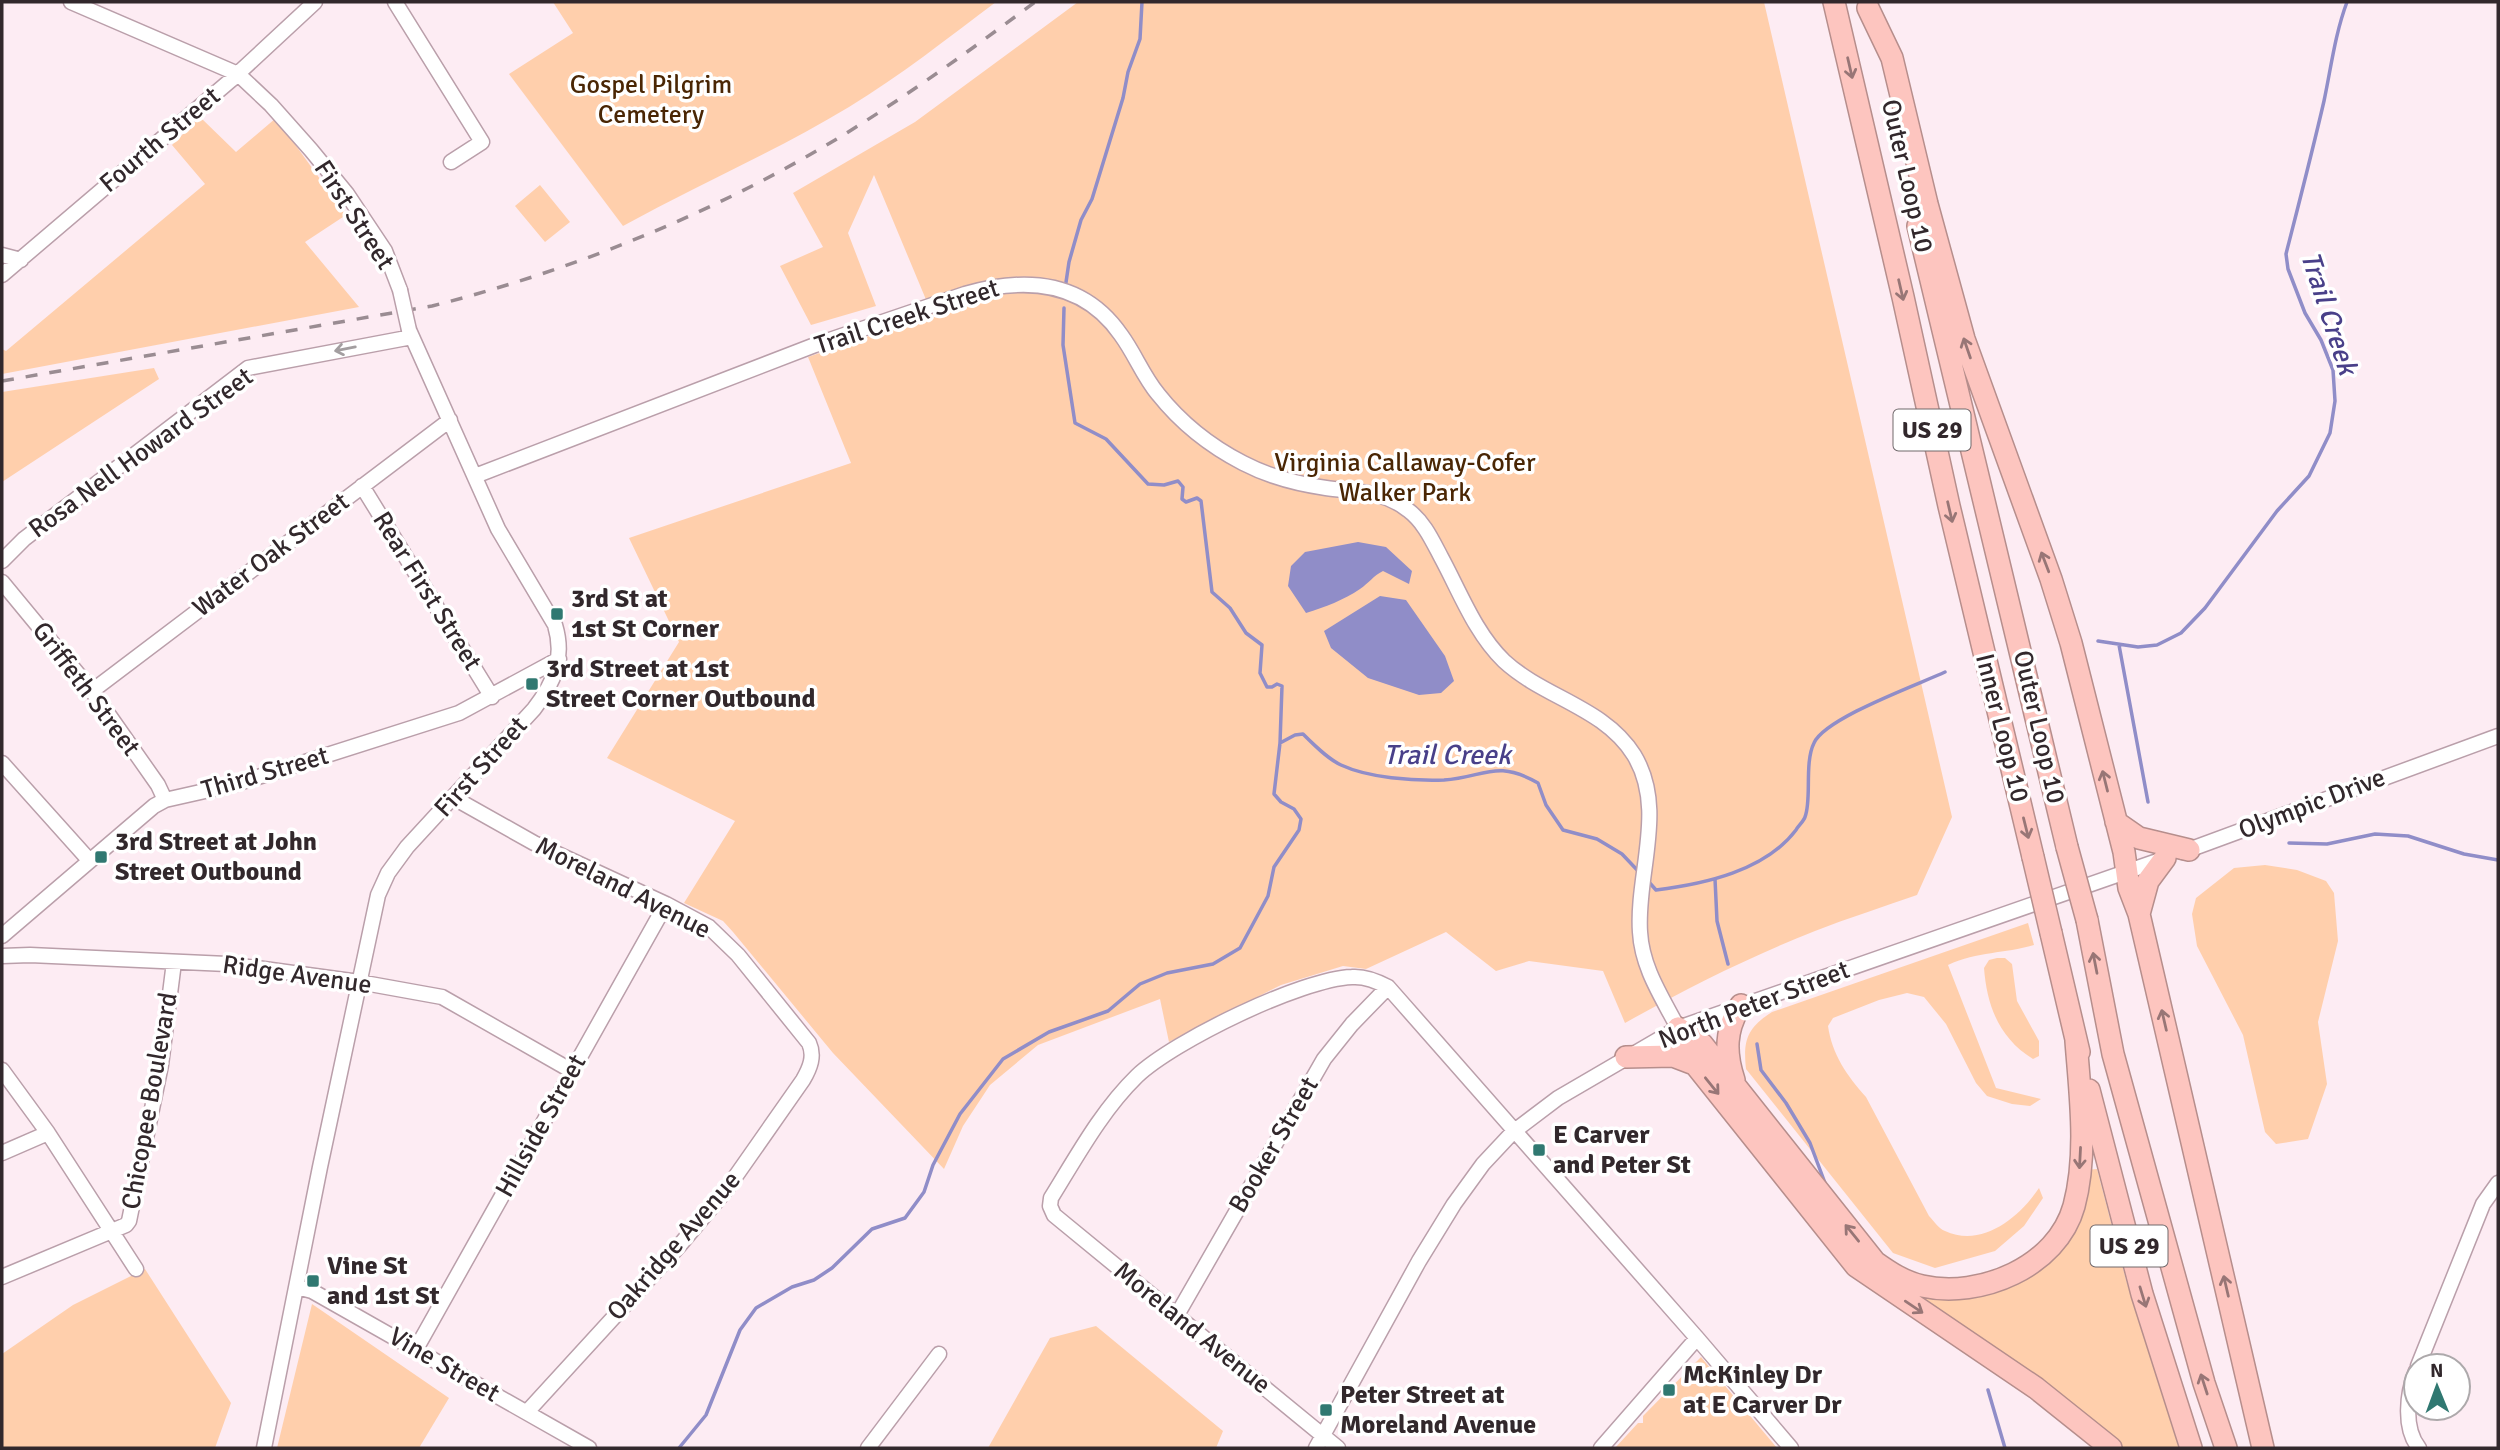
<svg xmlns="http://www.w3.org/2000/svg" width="2500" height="1450" font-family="Signika,sans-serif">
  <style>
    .green { fill: #ffcfac }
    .water { fill: #908dc8 }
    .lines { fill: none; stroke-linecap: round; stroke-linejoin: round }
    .stream { stroke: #908dc8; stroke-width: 3.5 }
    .minor-casing { stroke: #ba9faa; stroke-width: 17 }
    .highway-casing { stroke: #b68e8c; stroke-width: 24 }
    .minor { stroke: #fff; stroke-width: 14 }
    .highway { stroke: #fdc5bf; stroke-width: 21 }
    .rail { stroke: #9a8c92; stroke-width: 3.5; stroke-dasharray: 12 12; stroke-linecap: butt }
    .minor-bridge-casing { stroke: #ba9faa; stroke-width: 17; stroke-linecap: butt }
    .highway-bridge-casing { stroke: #b68e8c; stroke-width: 24; stroke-linecap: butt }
    .minor-bridge { stroke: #fff; stroke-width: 14 }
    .highway-bridge { stroke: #fdc5bf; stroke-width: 21 }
    .oneway { stroke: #987676 }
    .oneway2 { stroke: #a39ea0 }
    .poi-dot { fill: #307871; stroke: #fff; stroke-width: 2.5 }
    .labels { text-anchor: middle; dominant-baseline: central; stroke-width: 7; stroke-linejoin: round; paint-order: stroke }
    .shield { fill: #fff; stroke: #70686b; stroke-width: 2 }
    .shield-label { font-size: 24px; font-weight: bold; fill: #32282c }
    .park-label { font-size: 26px; fill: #4a2604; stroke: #fff }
    .street-label { font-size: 26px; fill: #32282c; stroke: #fff }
    .poi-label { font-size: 26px; font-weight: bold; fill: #32282c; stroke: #fff; text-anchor: start }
    .water-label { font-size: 28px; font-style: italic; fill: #494089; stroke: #fff }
  </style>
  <rect width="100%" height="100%" fill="#fdecf3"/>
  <!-- green -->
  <path class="green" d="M553 2H996C948 38 900 76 849 107 776 151 698 185 623 226L509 74 573 33Z
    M1078 2H1764L1952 817 1917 895C1883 907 1848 918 1815 931 1749 957 1687 988 1625 1023L1603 971 1529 961 1496 971 1446 932 1366 969 1343 966 1281 985 1169 1042 1160 999 1038 1045 990 1085 963 1126 944 1169 833 1053 733 932 723 921 684 903 735 821 607 758 679 642 629 538 851 463 808 357 988 295 985 282 927 302 874 175 848 233 876 306 811 325 780 266 823 247 793 193 915 122Z
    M200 117 236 152 276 118 346 215 305 242 359 307 2 374V349L6 351 205 184 172 145Z
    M540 185 570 222 545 242 515 206Z
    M154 368 159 379 2 482V392Z
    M2265 865 2297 870 2326 881 2334 893 2338 941 2318 1022 2327 1084 2308 1139 2276 1144 2265 1132 2243 1035 2197 946 2192 914 2196 898 2234 868Z
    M2028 923 2034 945C2004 954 1978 951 1948 965L1996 1088 2041 1099 2030 1106 2012 1104 1987 1096 1976 1083 1946 1024 1924 997 1907 993 1879 1000 1833 1018 1828 1026C1832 1054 1847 1076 1866 1097L1929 1216C1934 1221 1939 1229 1945 1231 1982 1248 2019 1218 2039 1188L2043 1198 2024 1226 1995 1251 1935 1268 1893 1253 1746 1069C1743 1040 1747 1028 1772 1012Z
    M1997 958H2005L2012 964 2017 1001 2039 1041V1056L2033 1059C1999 1038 1987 1006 1984 968L1989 960Z
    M2097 1169 2126 1280 2179 1448H2120L1903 1291 1947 1300 2040 1266 2085 1170Z
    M145 1269 231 1403 215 1448H2V1354L73 1305Z
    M312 1304 449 1398 419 1448H277Z
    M1096 1326 1223 1431 1216 1448H988L1050 1338Z
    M1701 1357 1777 1448H1615L1638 1423H1643V1416Z"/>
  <!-- water -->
  <path class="water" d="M1358 542 1386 547 1412 571 1409 584 1383 571C1373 576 1369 583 1360 589 1344 600 1325 607 1306 613L1288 586 1291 566 1305 552Z
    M1380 596 1406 600 1445 656 1454 681 1441 693 1419 695 1368 678 1331 648 1324 631Z"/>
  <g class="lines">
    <!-- stream -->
    <path class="stream" d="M1065 289 1069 262 1081 220 1092 199 1123 98 1128 72 1140 39 1142 2
      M2098 641 2138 647 2157 645 2181 633 2205 608 2277 511 2309 476 2330 433 2335 401 2333 370 2321 340 2305 313 2288 269 2286 254C2299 203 2312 153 2324 101 2331 68 2335 34 2347 2
      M2119 645 2148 802
      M1280 743 1295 735 1303 734C1314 745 1328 759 1341 765 1369 778 1413 781 1444 780 1485 777 1496 759 1538 783L1546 805 1563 830 1597 839 1622 854 1640 873
      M2289 843 2327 844 2375 834 2408 836 2464 854 2498 860
      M1715 879 1717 921 1728 964
      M1648 881 1656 890C1704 884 1765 871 1796 830 1798 826 1804 821 1805 817 1812 800 1804 763 1814 743 1825 718 1917 685 1945 672
      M1757 1044 1761 1070 1786 1103 1810 1143 1825 1183
      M1988 1390 2005 1448
      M679 1448 706 1415 740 1330 756 1308 792 1287 814 1280 832 1268 872 1229 905 1218 924 1192 933 1165 960 1114 1003 1059 1049 1032 1108 1011 1140 984 1167 973 1213 964 1240 948 1268 896 1274 867 1299 830 1301 819 1294 809 1281 802 1274 794 1280 743 1282 686 1277 684 1272 687H1267L1260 673 1262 645 1246 633 1230 608 1212 592 1201 501 1197 498 1186 502 1182 499 1183 487 1178 481 1164 485 1148 484 1106 439 1075 423 1063 345 1064 308"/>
    <!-- minor casing -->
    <g class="minor-casing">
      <path id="minor" d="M71 2 238 74 271 105 311 150 347 194 385 251 400 290
        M395 2 482 142 451 162
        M2 255 21 260
        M2 275 231 80 315 2
        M475 476 815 345 965 294C1024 277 1083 280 1121 335 1135 354 1143 376 1158 394 1181 423 1210 446 1243 463 1268 476 1297 484 1326 488 1355 492 1383 490 1408 510 1424 522 1432 540 1441 557 1460 592 1475 633 1504 661 1544 698 1604 707 1634 755 1667 809 1636 874 1640 932 1642 968 1662 997 1678 1028
        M362 486 492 697
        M2 561 24 539 248 368 412 337
        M2 582 92 691 158 785 165 800
        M92 691 450 420
        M2 763 89 860
        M454 798 534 843 666 904 709 927 738 955 809 1043C815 1056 810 1068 803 1080L726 1190 679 1246 527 1412
        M2183 852 2498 736
        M2 936 154 806 165 800 236 784 459 713 559 659
        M2 956 30 955 227 964 359 982 442 997 572 1071
        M2 1070 48 1133 136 1269
        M2 1153 48 1133
        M2 1277 126 1225 129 1221 161 1065 174 962
        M297 1287 312 1291 589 1448
        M1177 1315 1324 1059 1352 1024 1388 987
        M416 1349 666 904
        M2418 1366 2483 1204 2498 1183
        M2416 1371C2407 1393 2403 1428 2419 1448
        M264 1448 320 1167 378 895 388 873 407 847 534 709C554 683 565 658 555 625L498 529 409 330
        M868 1448 939 1354
        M1316 1448 1419 1261 1454 1204 1483 1164 1513 1132 1558 1098 1678 1028 2163 859
        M1338 1448 1054 1215 1050 1206 1051 1198C1077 1156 1102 1110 1137 1076 1174 1041 1301 979 1352 977 1365 976 1377 981 1388 987L1697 1338 1791 1448
        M1601 1448 1697 1338"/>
    </g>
    <!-- highway casing -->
    <g class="highway-casing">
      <path id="highway" d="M1834 2 1903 297 1949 506 2033 857
        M1868 8 1892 58 1927 204 1964 339 2051 579 2071 643 2124 852 2129 888 2139 914 2263 1448
        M1918 226 2067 847
        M2116 822 2139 838 2189 850
        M2139 914 2148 881 2165 858
        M2087 920 2113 1054 2204 1383 2226 1448
        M2051 933 2079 1052
        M1678 1028 1702 1044 1875 1262C1889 1272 1904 1282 1922 1286 1980 1299 2057 1267 2074 1206 2088 1154 2080 1094 2076 1041
        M1678 1028 1686 1053 1856 1266 2036 1388 2111 1448
        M1626 1057 1673 1056 1694 1064
        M1734 1080C1725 1053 1725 1029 1741 1005
        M2089 1090 2142 1294 2191 1448"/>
    </g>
    <!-- minor -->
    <use href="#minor" class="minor"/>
    <!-- highway -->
    <use href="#highway" class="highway"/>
    <!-- rail -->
    <path class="rail" d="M2 381 432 306C567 272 704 217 825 146 896 104 968 52 1035 2"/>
    <!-- minor-bridge casing -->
    <g class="minor-bridge-casing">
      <path id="minor-bridge" d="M400 290 409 330"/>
    </g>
    <!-- highway-bridge casing -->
    <g class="highway-bridge-casing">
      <path id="highway-bridge" d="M2067 847 2087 920
        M2033 857 2051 933"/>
    </g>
    <!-- minor-bridge -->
    <use href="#minor-bridge" class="minor-bridge"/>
    <!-- highway-bridge -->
    <use href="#highway-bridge" class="highway-bridge"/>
  </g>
  <!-- one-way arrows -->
  <defs><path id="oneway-shaft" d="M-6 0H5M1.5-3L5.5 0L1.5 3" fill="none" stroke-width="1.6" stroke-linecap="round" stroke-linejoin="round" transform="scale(1.75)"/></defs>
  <g class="oneway">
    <use href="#oneway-shaft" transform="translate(1850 68) rotate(77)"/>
    <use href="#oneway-shaft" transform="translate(1901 290) rotate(77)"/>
    <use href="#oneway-shaft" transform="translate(1967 348) rotate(-109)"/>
    <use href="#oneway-shaft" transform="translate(1950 512) rotate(77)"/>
    <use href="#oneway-shaft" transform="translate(2045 562) rotate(-111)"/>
    <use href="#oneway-shaft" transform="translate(2105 781) rotate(-104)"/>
    <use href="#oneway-shaft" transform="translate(2026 828) rotate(76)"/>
    <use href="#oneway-shaft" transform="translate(2095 963) rotate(-101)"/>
    <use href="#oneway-shaft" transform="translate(2164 1020) rotate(-103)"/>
    <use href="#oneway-shaft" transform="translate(1712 1086) rotate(51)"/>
    <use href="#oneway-shaft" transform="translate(2080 1158) rotate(93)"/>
    <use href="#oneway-shaft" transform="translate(1852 1233) rotate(-129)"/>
    <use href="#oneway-shaft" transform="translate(2226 1286) rotate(-103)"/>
    <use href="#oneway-shaft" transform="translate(2143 1297) rotate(73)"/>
    <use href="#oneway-shaft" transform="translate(1914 1307) rotate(34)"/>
    <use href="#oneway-shaft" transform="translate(2204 1384) rotate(-108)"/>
  </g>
  <use class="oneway2" href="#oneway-shaft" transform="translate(345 349) rotate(169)"/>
  <!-- markers -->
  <g class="poi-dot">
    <rect x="550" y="607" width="14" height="14" rx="3.5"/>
    <rect x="525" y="677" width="14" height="14" rx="3.5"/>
    <rect x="94" y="850" width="14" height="14" rx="3.5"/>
    <rect x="1532" y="1143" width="14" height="14" rx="3.5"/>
    <rect x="306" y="1274" width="14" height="14" rx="3.5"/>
    <rect x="1662" y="1383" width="14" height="14" rx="3.5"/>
    <rect x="1319" y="1403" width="14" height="14" rx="3.5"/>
  </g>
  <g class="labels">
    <!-- shield labels -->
    <g class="shield">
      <rect x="1893.5" y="409.5" width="77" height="41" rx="5"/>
      <rect x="2090.5" y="1225.5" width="77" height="41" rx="5"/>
    </g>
    <g class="shield-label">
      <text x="1932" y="430">US 29</text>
      <text x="2129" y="1246">US 29</text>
    </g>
    <!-- park labels -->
    <g class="park-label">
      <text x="651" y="85">Gospel Pilgrim<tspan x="651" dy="30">Cemetery</tspan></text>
      <text x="1405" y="463">Virginia Callaway-Cofer<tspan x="1405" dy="30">Walker Park</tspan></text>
    </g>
    <!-- street labels -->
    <g class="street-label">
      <text transform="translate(160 140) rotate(-40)">Fourth Street</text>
      <text transform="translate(1907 176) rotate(77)">Outer Loop 10</text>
      <text transform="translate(354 215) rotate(57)">First Street</text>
      <text transform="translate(907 317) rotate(-18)">Trail Creek Street</text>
      <text transform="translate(141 453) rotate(-36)">Rosa Nell Howard Street</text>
      <text transform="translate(271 555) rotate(-37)">Water Oak Street</text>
      <text transform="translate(427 591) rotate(58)">Rear First Street</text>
      <text transform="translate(86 689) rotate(53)">Griffeth Street</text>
      <text transform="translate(2039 727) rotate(77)">Outer Loop 10</text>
      <text transform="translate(2002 728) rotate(76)">Inner Loop 10</text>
      <text transform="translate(481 767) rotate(-48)">First Street</text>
      <text transform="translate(265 773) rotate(-16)">Third Street</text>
      <text transform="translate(2312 804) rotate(-21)">Olympic Drive</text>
      <text transform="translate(623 888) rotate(27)">Moreland Avenue</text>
      <text transform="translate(297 975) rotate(8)">Ridge Avenue</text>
      <text transform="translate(1754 1005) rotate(-21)">North Peter Street</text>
      <text transform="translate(150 1101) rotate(-80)">Chicopee Boulevard</text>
      <text transform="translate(541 1126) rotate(-61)">Hillside Street</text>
      <text transform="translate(1274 1145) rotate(-60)">Booker Street</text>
      <text transform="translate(674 1246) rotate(-49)">Oakridge Avenue</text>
      <text transform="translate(1192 1328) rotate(39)">Moreland Avenue</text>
      <text transform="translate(444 1365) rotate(30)">Vine Street</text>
    </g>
    <!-- poi labels -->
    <g class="poi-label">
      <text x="571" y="599">3rd St at<tspan x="571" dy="30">1st St Corner</tspan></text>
      <text x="546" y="669">3rd Street at 1st<tspan x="546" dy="30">Street Corner Outbound</tspan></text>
      <text x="115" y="842">3rd Street at John<tspan x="115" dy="30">Street Outbound</tspan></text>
      <text x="1553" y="1135">E Carver<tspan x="1553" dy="30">and Peter St</tspan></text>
      <text x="327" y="1266">Vine St<tspan x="327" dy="30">and 1st St</tspan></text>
      <text x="1683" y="1375">McKinley Dr<tspan x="1683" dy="30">at E Carver Dr</tspan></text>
      <text x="1340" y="1395">Peter Street at<tspan x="1340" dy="30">Moreland Avenue</tspan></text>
    </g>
    <!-- water labels -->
    <g class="water-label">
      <text transform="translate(2329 313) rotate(72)">Trail Creek</text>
      <text x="1447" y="755">Trail Creek</text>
    </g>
  </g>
  <!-- border -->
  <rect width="2500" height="1450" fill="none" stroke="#32282c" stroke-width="7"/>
  <!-- north arrow -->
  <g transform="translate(2437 1387) rotate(359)"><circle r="33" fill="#ffffff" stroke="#ada9ab" stroke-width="2"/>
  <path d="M0-5L12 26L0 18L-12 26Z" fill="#307871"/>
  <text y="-10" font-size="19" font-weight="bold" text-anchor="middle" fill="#32282c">N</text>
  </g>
</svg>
